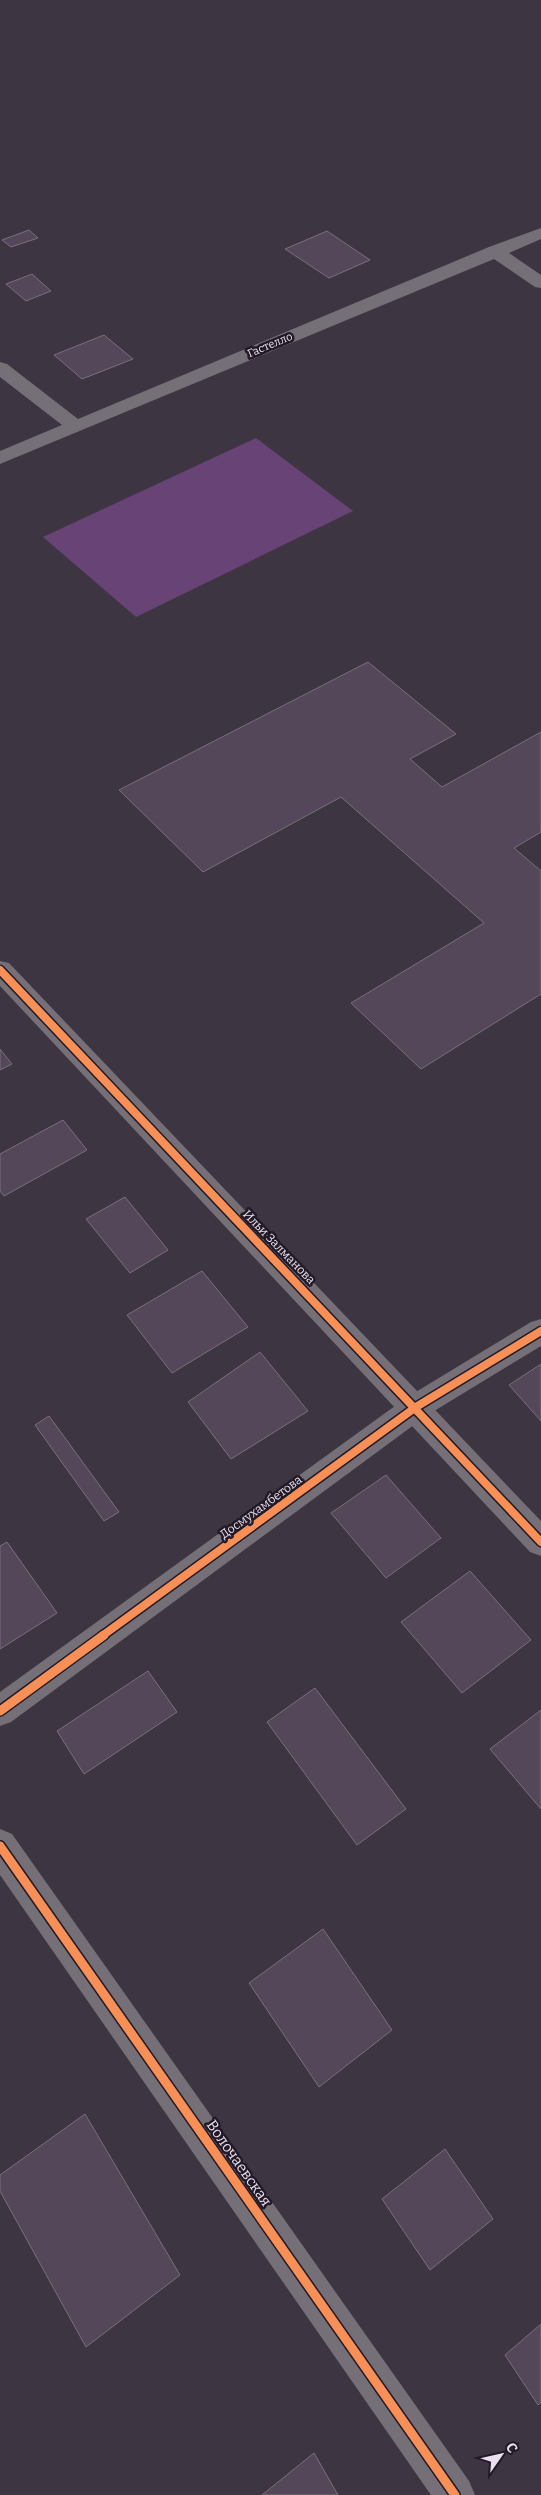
<svg xmlns="http://www.w3.org/2000/svg" width="541" height="2495" font-family="Bitter,serif">
  <style>
    .green { fill: #674376 }
    .building { fill: #55475a; stroke: #78707b }
    .lines { fill: none; stroke-linecap: round; stroke-linejoin: round }
    .minor { fill: #757077; fill-rule: evenodd }
    .tertiary { fill: #757077; fill-rule: evenodd }
    .cycleway-far1-casing { stroke: #221a26; stroke-width: 11 }
    .cycleway-casing { stroke: #221a26; stroke-width: 12 }
    .cycleway-far1 { stroke: #f78f57; stroke-width: 8 }
    .cycleway { stroke: #f78f57; stroke-width: 9 }
    .labels { text-anchor: middle; dominant-baseline: central; stroke-width: 5; stroke-linejoin: round; paint-order: stroke }
    .far-street-label { font-size: 11px; fill: #eadfef; stroke: #221a26 }
    .street-label { font-size: 12px; fill: #eadfef; stroke: #221a26 }
    .near-street-label { font-size: 15px; fill: #eadfef; stroke: #221a26 }
  </style>
  <rect width="100%" height="100%" fill="#3e3542"/>
  <!-- green -->
  <path class="green" d="M256 438 353 511 136 617 43 537Z"/>
  <!-- building -->
  <path class="building" d="M29 230 38 238 11 247 2 240Z
    M327 231 370 260 329 278 285 249Z
    M32 274 51 291 26 301 6 284Z
    M104 335 133 359 82 379 54 355Z
    M368 662 456 734 410 759 442 787 541 732V832L514 848 541 871V994L421 1069 351 1003 484 923 341 797 203 872 119 790Z
    M0 1049 12 1064 0 1070Z
    M63 1120 87 1150 4 1196 0 1191V1154Z
    M125 1197 168 1250 130 1273 86 1219Z
    M202 1271 248 1327 172 1373 127 1315Z
    M260 1352 308 1411 231 1459 188 1402Z
    M541 1364V1421L509 1385Z
    M49 1416 119 1512 104 1521 35 1425Z
    M386 1475 441 1538 386 1578 331 1513Z
    M7 1542 57 1613 0 1649V1546Z
    M470 1571 531 1640 462 1693 401 1622Z
    M148 1671 177 1712 84 1774 57 1731Z
    M315 1688 406 1809 357 1845 267 1722Z
    M541 1710V1809L490 1749Z
    M323 1929 392 2030 319 2087 249 1983Z
    M85 2114 180 2275 86 2347 0 2191V2175Z
    M445 2149 493 2219 430 2270 382 2199Z
    M541 2324V2402L538 2405 505 2355Z
    M314 2453 338 2495H262Z"/>
  <g class="lines">
    <!-- minor -->
    <path class="minor" d="M541 228V239L509 253 541 275V288L535 287 494 259 0 464V451L62 425 0 377V362L7 364 78 419 489 247Z
      M0 961 9 963 541 1521V1556L530 1552 0 986Z
      M0 1829 12 1834 469 2481 475 2495H431L0 1875Z"/>
    <!-- tertiary -->
    <path class="tertiary" d="M541 1319V1346L426 1416 11 1722 0 1726V1692L406 1398 531 1322Z"/>
    <!-- cycleway-far1 casing -->
    <g class="cycleway-far1-casing">
      <path id="cycleway-far1" d="M0 970 541 1542
        M102 1636 416 1407 541 1331"/>
    </g>
    <!-- cycleway casing -->
    <g class="cycleway-casing">
      <path id="cycleway" d="M0 1711 104 1635
        M0 1846 455 2495"/>
    </g>
    <!-- cycleway-far1 -->
    <use href="#cycleway-far1" class="cycleway-far1"/>
    <!-- cycleway -->
    <use href="#cycleway" class="cycleway"/>
  </g>
  <g class="labels">
    <!-- far-street labels -->
    <g class="far-street-label">
      <text transform="translate(270 345) rotate(-23)">Гастелло</text>
    </g>
    <!-- street labels -->
    <g class="street-label">
      <text transform="translate(279 1247) rotate(46)">Ильи Залманова</text>
      <text transform="translate(261 1507) rotate(-36)">Досмухамбетова</text>
    </g>
    <!-- near-street labels -->
    <g class="near-street-label">
      <text transform="translate(239 2163) rotate(55)">Волочаевская</text>
    </g>
  </g>
  <!-- north arrow -->
  <g transform="translate(501 2455) rotate(56)" stroke="#221a26" stroke-width="4" paint-order="stroke">
  <path d="M0-4L9 19L0 12L-9 19Z" fill="#eadfef"/>
  <text y="-8" font-size="14" font-weight="bold" text-anchor="middle" fill="#eadfef">С</text>
  </g>
</svg>
